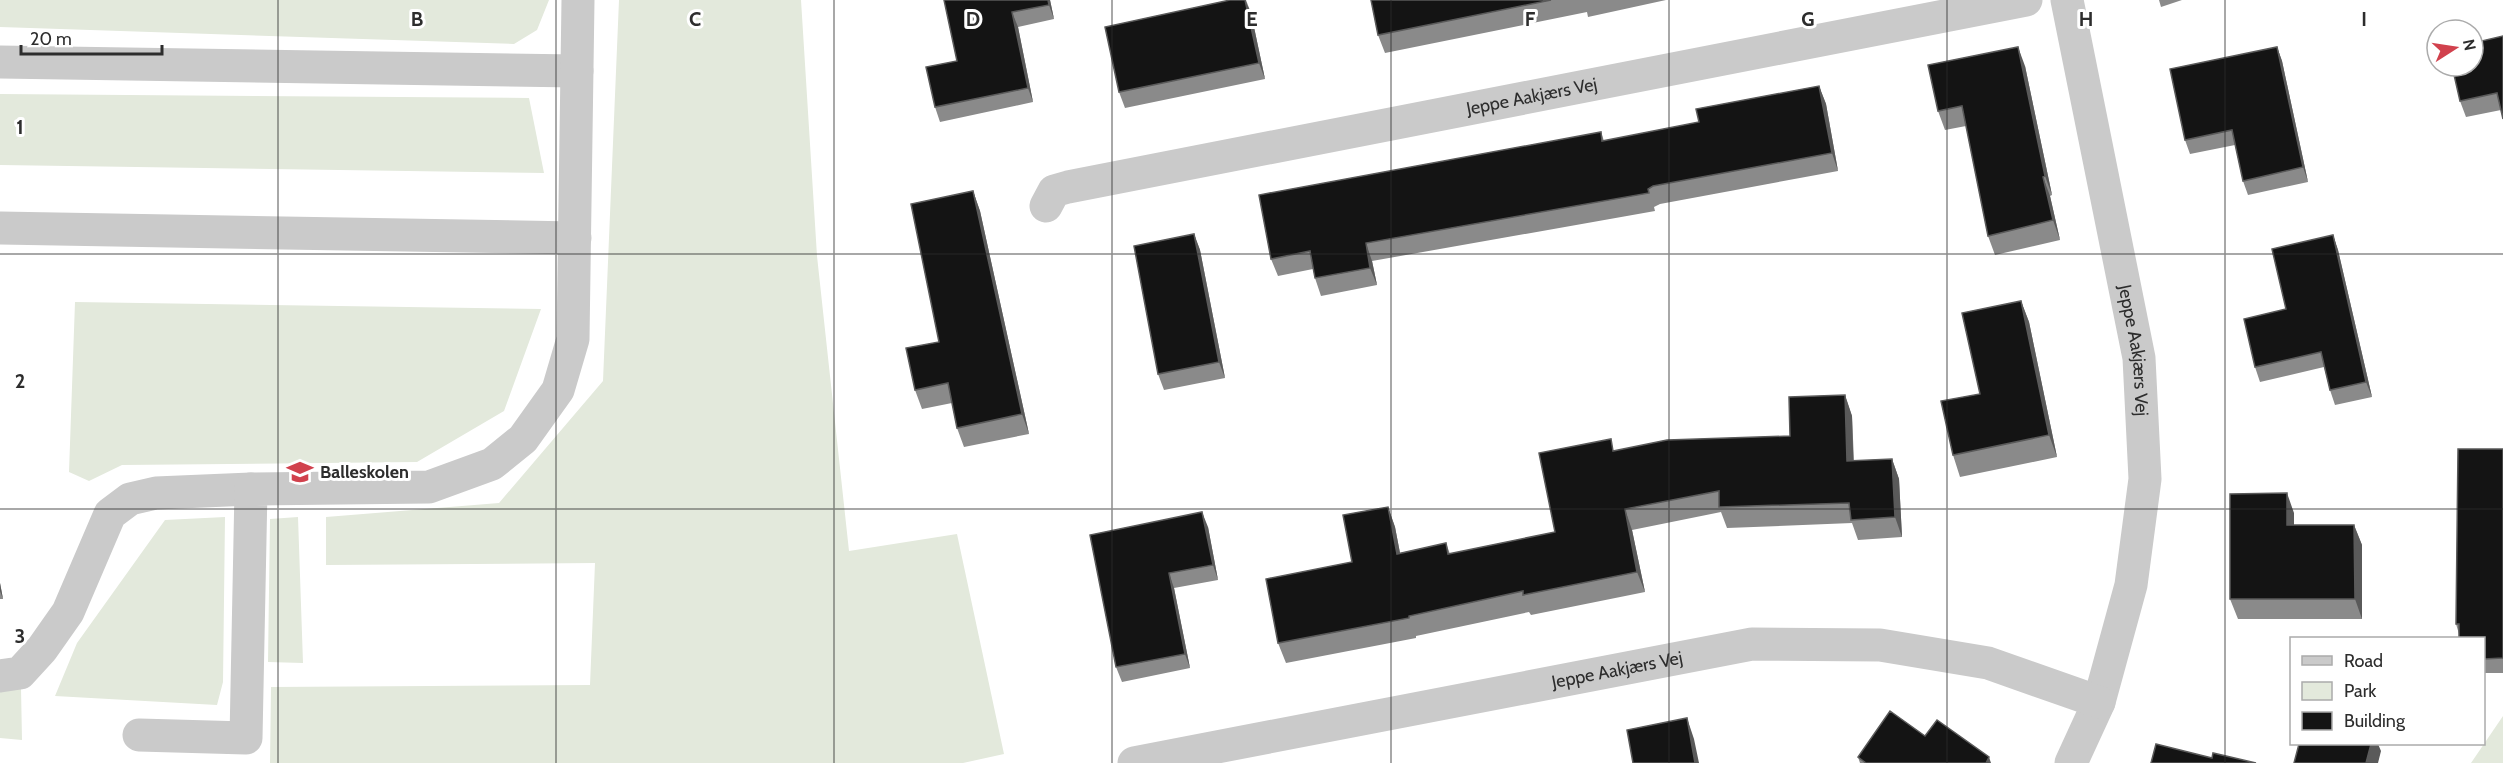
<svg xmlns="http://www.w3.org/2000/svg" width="2503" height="763" font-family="Cabin,sans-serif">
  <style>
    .green { fill: #e3e9dc }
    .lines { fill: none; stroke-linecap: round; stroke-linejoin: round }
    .minor { stroke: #cacaca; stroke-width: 33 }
    .wall { fill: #8a8a8a }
    .shaded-wall { fill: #5a5a5a }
    .building { fill: #141414; stroke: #5a5a5a; stroke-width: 1.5 }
    .grid { fill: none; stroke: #2d2d2d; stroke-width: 1.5; stroke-opacity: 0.55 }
    .labels { text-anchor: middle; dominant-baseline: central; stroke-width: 6; stroke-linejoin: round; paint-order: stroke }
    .street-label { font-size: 18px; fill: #2d2d2d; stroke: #fff }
    .poi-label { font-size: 18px; font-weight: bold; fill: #2d2d2d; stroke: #fff; text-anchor: start }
    .grid-label { font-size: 20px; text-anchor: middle; font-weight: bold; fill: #2d2d2d; stroke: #fff; stroke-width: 6; stroke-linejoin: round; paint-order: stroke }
  </style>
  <rect width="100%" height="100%" fill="#fff"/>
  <!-- green -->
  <path class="green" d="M0 0H549L537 30 514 44 0 27Z
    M619 0H801L817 256 849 551 957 534 1004 754 963 763H270L271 687 590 685 595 563 326 565V517L499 503 603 381Z
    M0 94 529 98 544 173 0 165Z
    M75 302 541 309 504 411 417 462 122 465 89 481 69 472Z
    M225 517 223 682 217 705 55 696 77 643 165 520Z
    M298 517 303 663 268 662 270 519Z
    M0 688H21L22 740 0 738Z
    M2503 716V763H2471Z"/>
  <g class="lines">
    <!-- minor -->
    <g class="minor">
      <path id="s1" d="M2067 0 2139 358 2145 479 2131 585 2099 702 2071 763"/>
      <path d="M0 62 577 71"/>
      <path id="s2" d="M1046 206 1054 191 1068 187 2026 0"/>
      <path d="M0 228 575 238"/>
      <path d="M0 676 20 673 42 649 68 612 110 514 130 499 156 493 251 489"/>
      <path d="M139 735 246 738 251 489 429 487 492 464 523 439 558 390 573 339 578 0"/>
      <path id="s3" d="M1134 763 1752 644 1880 645 1988 663 2099 702"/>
    </g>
  </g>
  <!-- wall -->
  <path class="wall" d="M944 0H1050L1054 19 1018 27 1033 102 940 122 935 107 957 61Z
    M1230 0H1246L1251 13 1265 79 1125 108 1119 92Z
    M1371 0H1666L1588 17 1587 12 1385 53 1378 35Z
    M2159 0H2182L2161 7Z
    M2503 36 2501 110 2466 117 2460 101Z
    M2277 47 2282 61 2308 182 2248 195 2243 181 2235 145 2190 154 2185 140Z
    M2025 66 2052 195 2050 196 2060 240 1995 255 1988 236 1966 126 1945 130 1938 111Z
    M1819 86 1826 104 1838 171 1660 204 1654 207 1655 211 1372 261 1377 285 1321 296 1315 278 1313 269 1278 276 1271 259 1601 132 1604 141 1699 122Z
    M973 191 980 211 1029 434 964 447 957 428 952 403 922 409 915 390 939 342Z
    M1194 234 1200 250 1225 378 1164 390 1158 374Z
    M2333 235 2338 250 2372 397 2335 405 2330 390 2324 367 2260 382 2255 367 2286 309Z
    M2021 301 2029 322 2057 457 1960 477 1953 455Z
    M1845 395 1852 416 1854 461 1892 459 1899 479 1902 537 1858 540 1852 523 1727 528 1721 512 1632 530 1645 592 1531 615 1529 612 1416 636V638L1286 663 1278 643 1352 562 1388 507 1395 527 1400 553 1446 543 1450 554 1555 532 1615 451 1790 436Z
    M2503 449V673H2484V639L2459 634 2456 624Z
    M2294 513V525H2354L2362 545V619H2238L2230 599Z
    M1208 527 1218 580 1174 588 1190 668 1122 682 1116 667 1090 535Z
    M0 583 3 599H0Z
    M1925 736 1991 763H1860L1858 757Z"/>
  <!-- shaded-wall -->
  <path class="shaded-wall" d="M1048 0H1050L1054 19 1049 5Z
    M1245 0 1251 13 1265 79 1259 63Z
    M1012 12 1018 27 1033 102 1028 88Z
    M2018 47 2025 66 2052 195 2045 176Z
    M2277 47 2282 61 2308 182 2303 167Z
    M1819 86 1826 104 1838 171 1832 153Z
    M2043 177 2050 196 2060 240 2053 220Z
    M973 191 980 211 1029 434 1022 414Z
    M1194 234 1200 250 1225 378 1219 362Z
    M2333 235 2338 250 2372 397 2366 382Z
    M1366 243 1372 261 1377 285 1370 268Z
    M2021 301 2029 322 2057 457 2049 435Z
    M1845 395 1852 416 1854 482 1847 461Z
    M1892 459 1899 479 1902 537 1895 517Z
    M2287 493 2294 513V545L2287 525Z
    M1388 507 1395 527 1404 574 1397 554Z
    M1625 509 1632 530 1645 592 1637 572Z
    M1202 512 1208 527 1218 580 1213 565Z
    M2354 525 2362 545V619L2355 599Z
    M1169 573 1174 588 1190 668 1185 654Z
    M0 583 3 599 0 591Z
    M1687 718 1694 739 1699 763H1695Z
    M2371 744H2378L2381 751 2378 763H2366Z
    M1989 757 1991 763H1986Z"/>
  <!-- building -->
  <path class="building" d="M944 0H1048L1049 5 1012 12 1028 88 935 107 926 67 957 61Z
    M1230 0H1245L1259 63 1119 92 1105 27Z
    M1371 0H1551L1378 35Z
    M2503 36V119L2497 93 2460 101 2452 66H2473V43Z
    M2018 47 2045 176 2043 177 2053 220 1988 236 1962 106 1938 111 1928 65Z
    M2277 47 2303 167 2243 181 2232 130 2185 140 2170 69Z
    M1819 86 1832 153 1653 186 1648 189 1649 193 1366 243 1370 268 1315 278 1310 251 1271 259 1259 195 1601 132 1602 141 1699 122 1696 109Z
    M973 191 1022 414 957 428 948 383 915 390 906 348 939 342 911 204Z
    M1194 234 1219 362 1158 374 1134 246Z
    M2333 235 2366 382 2330 390 2321 352 2255 367 2244 319 2286 309 2272 249Z
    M2021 301 2049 435 1953 455 1941 401 1980 394 1962 313Z
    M1845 395 1847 461 1892 459 1895 517 1851 520 1849 503 1719 507V491L1625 509 1637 572 1523 595V591L1409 616V618L1278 643 1266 579 1352 562 1343 515 1388 507 1397 554 1446 543 1448 554 1555 532 1539 453 1611 439 1613 451 1667 440 1790 436 1789 397Z
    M2458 449H2503V658L2484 659V639H2459V624H2456Z
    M2287 493V525H2354L2355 599H2230V494Z
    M1202 512 1213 565 1169 573 1185 654 1116 667 1090 535Z
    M1890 711 1925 736 1937 720 1989 757 1986 763H1866L1858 757Z
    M1687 718 1695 763H1633L1627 730Z
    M2156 744 2212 758 2213 753 2256 763H2151Z
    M2299 744H2371L2366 763H2294Z"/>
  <!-- grid -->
  <path class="grid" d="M278 0V763M556 0V763M834 0V763M1112 0V763M1391 0V763M1669 0V763M1947 0V763M2225 0V763M0 254H2503M0 509H2503"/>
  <!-- icons -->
  <defs>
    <g id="school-bare" transform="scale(2.07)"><path d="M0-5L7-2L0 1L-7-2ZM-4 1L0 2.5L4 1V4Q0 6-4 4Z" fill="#d1414d" stroke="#fff" stroke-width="2.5" paint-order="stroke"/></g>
  </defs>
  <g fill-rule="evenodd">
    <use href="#school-bare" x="300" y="472"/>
  </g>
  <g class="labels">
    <!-- street labels -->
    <g class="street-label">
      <text stroke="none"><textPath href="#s2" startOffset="504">Jeppe Aakjærs Vej</textPath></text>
      <text stroke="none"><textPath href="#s1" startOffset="357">Jeppe Aakjærs Vej</textPath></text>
      <text stroke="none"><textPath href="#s3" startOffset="492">Jeppe Aakjærs Vej</textPath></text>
    </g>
    <!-- poi labels -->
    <g class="poi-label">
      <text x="320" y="472">Balleskolen</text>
    </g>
  </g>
  <g class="grid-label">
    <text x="417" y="26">B</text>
    <text x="695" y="26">C</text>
    <text x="973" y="26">D</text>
    <text x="1252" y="26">E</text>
    <text x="1530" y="26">F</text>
    <text x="1808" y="26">G</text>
    <text x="2086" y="26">H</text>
    <text x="2364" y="26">I</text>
    <text x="20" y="134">1</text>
    <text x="20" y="388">2</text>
    <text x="20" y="643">3</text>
  </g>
  <!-- legend -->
  <rect x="2290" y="637" width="195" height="108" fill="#ffffff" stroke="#ababab" stroke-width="1.5"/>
  <rect x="2302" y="656" width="30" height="9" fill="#cacaca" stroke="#ababab" stroke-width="1.5"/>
  <text x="2344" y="667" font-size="18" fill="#2d2d2d">Road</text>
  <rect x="2302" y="682" width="30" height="18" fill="#e3e9dc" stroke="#ababab" stroke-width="1.5"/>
  <text x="2344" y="697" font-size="18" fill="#2d2d2d">Park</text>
  <rect x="2302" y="712" width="30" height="18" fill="#141414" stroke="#ababab" stroke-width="1.5"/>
  <text x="2344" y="727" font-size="18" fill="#2d2d2d">Building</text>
  <!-- north arrow -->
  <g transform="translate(2455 48) rotate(78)"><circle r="28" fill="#ffffff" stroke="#ababab" stroke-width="1.5"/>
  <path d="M0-4.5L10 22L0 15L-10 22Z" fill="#d1414d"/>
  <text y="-9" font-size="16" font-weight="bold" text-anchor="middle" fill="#2d2d2d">N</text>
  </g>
  <!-- scale -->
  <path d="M21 45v9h141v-9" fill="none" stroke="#2d2d2d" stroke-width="3"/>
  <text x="30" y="45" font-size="18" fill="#2d2d2d" stroke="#ffffff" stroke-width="4.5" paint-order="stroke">20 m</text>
</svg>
